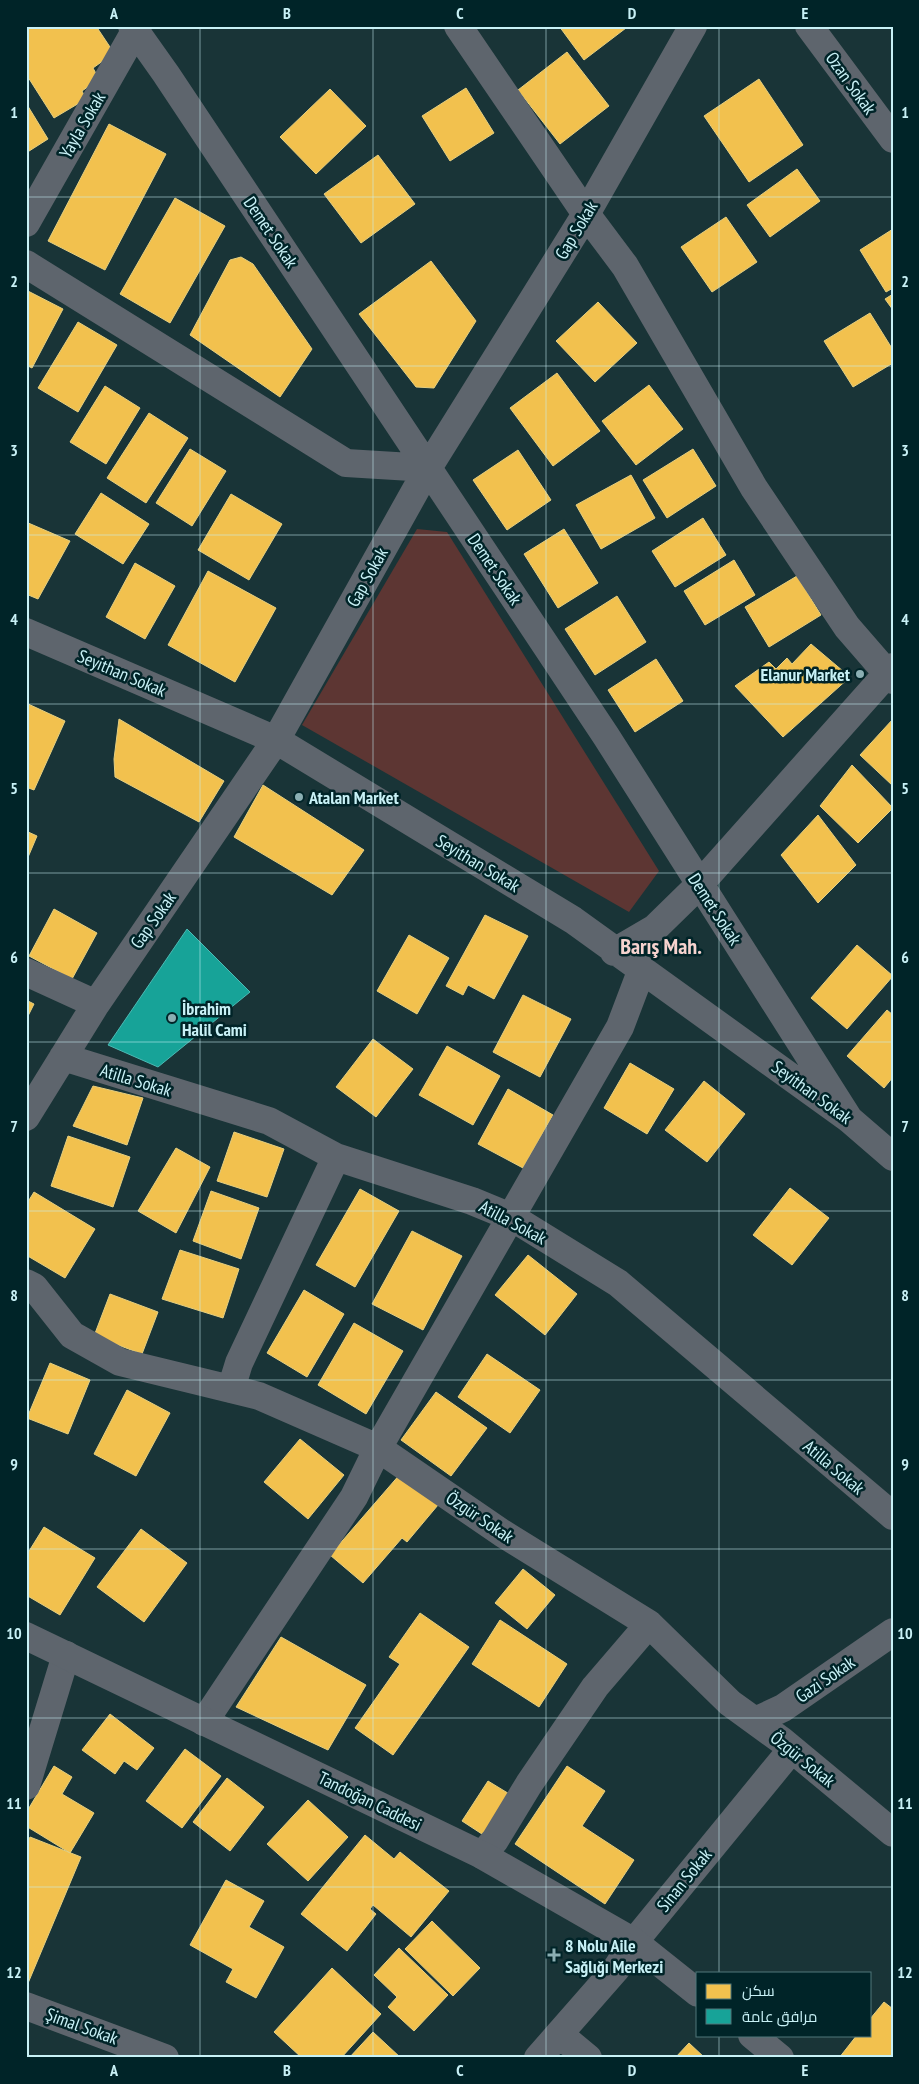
<svg xmlns="http://www.w3.org/2000/svg" width="919" height="2084" font-family="'PT Sans Narrow',Cairo,sans-serif">
  <style>
    .green { fill: #5d3633 }
    .homes { fill: #f2c14e; stroke: #e5cf80 }
    .public { fill: #17a398; stroke: #4cbab4 }
    .lines { fill: none; stroke-linecap: round; stroke-linejoin: round }
    .minor { stroke: #5e656d; stroke-width: 28 }
    .tertiary { stroke: #5e656d; stroke-width: 28 }
    .grid { fill: none; stroke: #c8f1f6; stroke-width: 1; stroke-opacity: 0.55 }
    .poi-dot { fill: #8bafb3; stroke: #002428; stroke-width: 2 }
    .labels { text-anchor: middle; dominant-baseline: central; stroke-width: 5; stroke-linejoin: round; paint-order: stroke }
    .street-label { font-size: 18px; fill: #c8f1f6; stroke: #002428 }
    .poi-label { font-size: 18px; font-weight: bold; fill: #c8f1f6; stroke: #002428; text-anchor: start }
    .district-label { font-size: 22px; font-weight: bold; fill: #f6d3cf; stroke: #002428 }
    .neatline { fill: none; stroke: #c8f1f6; stroke-width: 2 }
    .grid-label { font-size: 16px; text-anchor: middle; font-weight: bold; fill: #c8f1f6 }
  </style>
  <rect width="100%" height="100%" fill="#193437"/>
  <!-- green -->
  <path class="green" d="M417 529 447 532 659 871 629 912 302 725Z"/>
  <!-- homes -->
  <path class="homes" d="M26 26H96L114 53 93 68 99 79 82 91 86 99 54 118 26 74Z
    M559 26H625L626 28 584 60Z
    M567 52 609 106 560 144 518 90Z
    M759 79 803 145 749 182 704 116Z
    M466 88 494 133 450 161 422 116Z
    M330 89 366 126 316 174 280 137Z
    M26 103 48 139 26 153Z
    M109 124 166 154 105 270 48 241Z
    M378 155 415 204 361 243 324 194Z
    M797 169 820 201 770 237 747 205Z
    M175 198 225 226 170 323 120 294Z
    M726 217 757 262 712 292 681 247Z
    M893 229V288L886 292 860 250Z
    M241 257 253 264 312 349 280 397 190 335 230 260Z
    M431 261 476 321 434 388 416 387 359 314Z
    M26 290 63 309 32 368 26 365Z
    M893 294V310L885 299Z
    M598 302 637 343 595 382 556 341Z
    M870 313 893 350V363L853 387 824 341Z
    M78 322 117 345 78 412 38 388Z
    M557 373 600 431 553 466 510 408Z
    M649 385 683 429 636 465 602 421Z
    M105 386 140 408 106 464 70 442Z
    M149 413 188 438 146 503 107 478Z
    M190 449 226 471 192 526 156 503Z
    M693 449 716 486 667 518 643 480Z
    M518 450 551 500 507 530 473 480Z
    M631 475 655 518 601 549 576 505Z
    M101 493 149 524 123 564 75 534Z
    M231 494 282 524 249 580 198 550Z
    M703 518 726 555 675 587 652 551Z
    M26 522 70 541 38 599 26 594Z
    M564 529 598 583 558 608 524 554Z
    M734 560 755 595 705 625 684 591Z
    M135 563 175 586 145 639 106 617Z
    M208 571 276 608 235 682 168 645Z
    M797 576 821 615 769 647 745 607Z
    M617 596 646 642 595 675 565 629Z
    M811 644 850 677 783 737 735 686 769 662 776 669 787 658 792 664Z
    M656 659 683 701 635 732 608 690Z
    M26 703 65 721 34 790 26 787Z
    M119 719 224 781 199 822 115 777 114 759Z
    M893 719V786L860 755Z
    M852 765 893 808 858 843 820 806Z
    M263 785 364 850 332 895 234 837Z
    M818 815 856 865 818 903 781 855Z
    M26 831 37 836 26 862Z
    M54 909 97 933 72 979 29 956Z
    M485 915 528 936 494 999 468 985 463 995 446 986Z
    M409 935 449 958 417 1014 377 991Z
    M857 945 893 976 847 1029 811 998Z
    M523 995 571 1019 540 1077 493 1052Z
    M26 1000 34 1004 26 1020Z
    M887 1010 893 1015V1077L884 1088 847 1056Z
    M373 1039 413 1069 376 1117 336 1087Z
    M447 1046 500 1076 473 1125 419 1095Z
    M630 1063 674 1089 647 1134 604 1108Z
    M704 1081 745 1114 707 1162 665 1130Z
    M93 1086 143 1098 127 1145 73 1126Z
    M508 1089 553 1115 523 1168 478 1144Z
    M234 1132 284 1149 267 1197 217 1181Z
    M68 1136 130 1157 113 1207 51 1186Z
    M176 1148 210 1167 176 1233 138 1211Z
    M790 1188 829 1218 792 1265 753 1235Z
    M360 1189 399 1211 355 1287 316 1265Z
    M211 1191 259 1208 241 1259 193 1241Z
    M34 1192 95 1229 65 1278 26 1255V1205Z
    M412 1231 462 1256 423 1330 372 1304Z
    M180 1250 239 1269 223 1318 162 1299Z
    M528 1255 577 1294 545 1335 495 1295Z
    M304 1290 344 1314 307 1377 267 1353Z
    M110 1294 158 1312 142 1354 94 1336Z
    M354 1323 403 1351 366 1414 318 1385Z
    M487 1354 540 1390 510 1433 458 1397Z
    M50 1363 90 1380 68 1434 27 1418Z
    M127 1390 170 1413 136 1476 94 1454Z
    M436 1392 487 1428 451 1476 401 1440Z
    M300 1439 344 1475 308 1519 264 1482Z
    M401 1473 438 1505 407 1542 402 1538 363 1583 330 1555Z
    M44 1527 95 1558 60 1615 26 1595V1556Z
    M141 1529 187 1563 144 1622 97 1587Z
    M523 1569 555 1595 527 1629 495 1603Z
    M420 1613 469 1647 393 1755 355 1728 400 1664 389 1657Z
    M500 1620 567 1664 539 1707 472 1664Z
    M281 1637 366 1685 328 1750 236 1707Z
    M110 1714 154 1748 137 1770 124 1761 115 1774 82 1750Z
    M185 1749 221 1776 182 1828 146 1801Z
    M54 1766 72 1777 62 1794 94 1813 70 1853 26 1826V1813Z
    M567 1766 605 1791 582 1826 634 1860 605 1904 515 1844Z
    M227 1778 264 1807 230 1851 193 1822Z
    M488 1781 511 1795 485 1836 462 1821Z
    M308 1800 348 1837 308 1881 267 1844Z
    M365 1835 394 1859 400 1852 449 1891 411 1937 373 1905 370 1909 376 1914 347 1951 301 1914Z
    M30 1837 81 1857 26 1988V1846Z
    M226 1880 264 1901 249 1927 284 1947 256 1998 226 1982 233 1969 190 1945Z
    M432 1921 480 1968 453 1996 405 1949Z
    M399 1948 448 1995 414 2031 388 2007 397 1997 374 1975Z
    M332 1968 381 2014 341 2058H302L274 2032Z
    M884 2002 893 2009V2058H839L857 2035H870V2019Z
    M373 2032 401 2058H349Z
    M689 2043 705 2058H675Z"/>
  <!-- public -->
  <path class="public" d="M187 929 250 992 158 1067 108 1045Z"/>
  <g class="lines">
    <!-- minor -->
    <path class="minor" d="M132 26 166 74 606 736 849 1119
      M458 26 586 214 625 266 754 488 847 627 893 680
      M809 26 893 139
      M26 223 138 26
      M26 264 346 463 428 468
      M26 632 276 740 573 920 849 1119 893 1157
      M614 952 655 928 699 885 893 667
      M26 972 96 1004
      M63 1057 269 1121 336 1157 472 1201 511 1217 618 1283 893 1516
      M26 1117 96 1004 276 740 428 468 586 214 693 26
      M26 1283 34 1287 72 1335 120 1362 259 1396 378 1448 502 1533 649 1624 730 1703 781 1740 893 1833
      M231 1389 239 1363 336 1157
      M755 1721 783 1708 893 1632
      M204 1722 354 1497 378 1448 620 1027 642 969
      M26 1786 66 1655
      M482 1855 495 1840 529 1784 595 1687 649 1624
      M26 2006 165 2058
      M559 2034 588 2058
      M538 2058 616 1969 634 1942 792 1749"/>
    <!-- tertiary -->
    <path class="tertiary" d="M26 1636 482 1855 634 1942 698 1993
      M752 2035 780 2058"/>
  </g>
  <!-- grid -->
  <path class="grid" d="M200 26V2058M373 26V2058M546 26V2058M719 26V1973M26 197H893M26 366H893M26 535H893M26 704H893M26 873H893M26 1042H893M26 1211H893M26 1380H893M26 1549H893M26 1718H893M26 1887H893M719 2035V2058"/>
  <!-- markers -->
  <g class="poi-dot">
    <circle cx="860" cy="674" r="5"/>
    <circle cx="299" cy="797" r="5"/>
    <circle cx="172" cy="1018" r="5"/>
    <path d="M551.5 1947.5h5v5h5v5h-5v5h-5v-5h-5v-5h5z"/>
  </g>
  <g class="labels">
    <!-- street labels -->
    <g class="street-label">
      <text transform="translate(851 83) rotate(54)">Ozan Sokak</text>
      <text transform="translate(82 125) rotate(-60)">Yayla Sokak</text>
      <text transform="translate(576 230) rotate(-59)">Gap Sokak</text>
      <text transform="translate(271 232) rotate(56)">Demet Sokak</text>
      <text transform="translate(495 569) rotate(56)">Demet Sokak</text>
      <text transform="translate(367 577) rotate(-61)">Gap Sokak</text>
      <text transform="translate(122 673) rotate(23)">Seyithan Sokak</text>
      <text transform="translate(478 863) rotate(31)">Seyithan Sokak</text>
      <text transform="translate(715 909) rotate(57)">Demet Sokak</text>
      <text transform="translate(153 920) rotate(-55)">Gap Sokak</text>
      <text transform="translate(136 1080) rotate(17)">Atilla Sokak</text>
      <text transform="translate(812 1092) rotate(36)">Seyithan Sokak</text>
      <text transform="translate(513 1222) rotate(28)">Atilla Sokak</text>
      <text transform="translate(834 1467) rotate(40)">Atilla Sokak</text>
      <text transform="translate(480 1517) rotate(34)">Özgür Sokak</text>
      <text transform="translate(825 1679) rotate(-35)">Gazi Sokak</text>
      <text transform="translate(803 1759) rotate(39)">Özgür Sokak</text>
      <text transform="translate(370 1801) rotate(26)">Tandoğan Caddesi</text>
      <text transform="translate(684 1880) rotate(-51)">Sinan Sokak</text>
      <text transform="translate(82 2026) rotate(20)">Şimal Sokak</text>
    </g>
    <!-- poi labels -->
    <g class="poi-label">
      <text x="850" y="674" text-anchor="end">Elanur Market</text>
      <text x="309" y="797">Atalan Market</text>
      <text x="182" y="1008">İbrahim<tspan x="182" dy="21">Halil Cami</tspan></text>
      <text x="565" y="1945">8 Nolu Aile<tspan x="565" dy="21">Sağlığı Merkezi</tspan></text>
    </g>
    <!-- district labels -->
    <g class="district-label">
      <text x="661" y="946">Barış Mah.</text>
    </g>
  </g>
  <!-- border -->
  <rect width="919" height="2084" fill="none" stroke="#002428" stroke-width="55"/>
  <!-- legend -->
  <rect x="696" y="1972" width="175" height="65" fill="#002428" stroke="#50767a"/>
  <rect x="706" y="1984" width="25" height="15" fill="#f2c14e" stroke="#50767a"/>
  <text x="742" y="1996" font-size="15" fill="#c8f1f6">سكن</text>
  <rect x="706" y="2009" width="25" height="15" fill="#17a398" stroke="#50767a"/>
  <text x="742" y="2022" font-size="15" fill="#c8f1f6">مرافق عامة</text>
  <rect x="28" y="28" width="864" height="2028" class="neatline"/>
  <g class="grid-label">
    <text x="114" y="19">A</text>
    <text x="287" y="19">B</text>
    <text x="460" y="19">C</text>
    <text x="632" y="19">D</text>
    <text x="805" y="19">E</text>
    <text x="14" y="118">1</text>
    <text x="905" y="118">1</text>
    <text x="14" y="287">2</text>
    <text x="905" y="287">2</text>
    <text x="14" y="456">3</text>
    <text x="905" y="456">3</text>
    <text x="14" y="625">4</text>
    <text x="905" y="625">4</text>
    <text x="14" y="794">5</text>
    <text x="905" y="794">5</text>
    <text x="14" y="963">6</text>
    <text x="905" y="963">6</text>
    <text x="14" y="1132">7</text>
    <text x="905" y="1132">7</text>
    <text x="14" y="1301">8</text>
    <text x="905" y="1301">8</text>
    <text x="14" y="1470">9</text>
    <text x="905" y="1470">9</text>
    <text x="14" y="1639">10</text>
    <text x="905" y="1639">10</text>
    <text x="14" y="1809">11</text>
    <text x="905" y="1809">11</text>
    <text x="14" y="1978">12</text>
    <text x="905" y="1978">12</text>
    <text x="114" y="2076">A</text>
    <text x="287" y="2076">B</text>
    <text x="460" y="2076">C</text>
    <text x="632" y="2076">D</text>
    <text x="805" y="2076">E</text>
  </g>
</svg>
